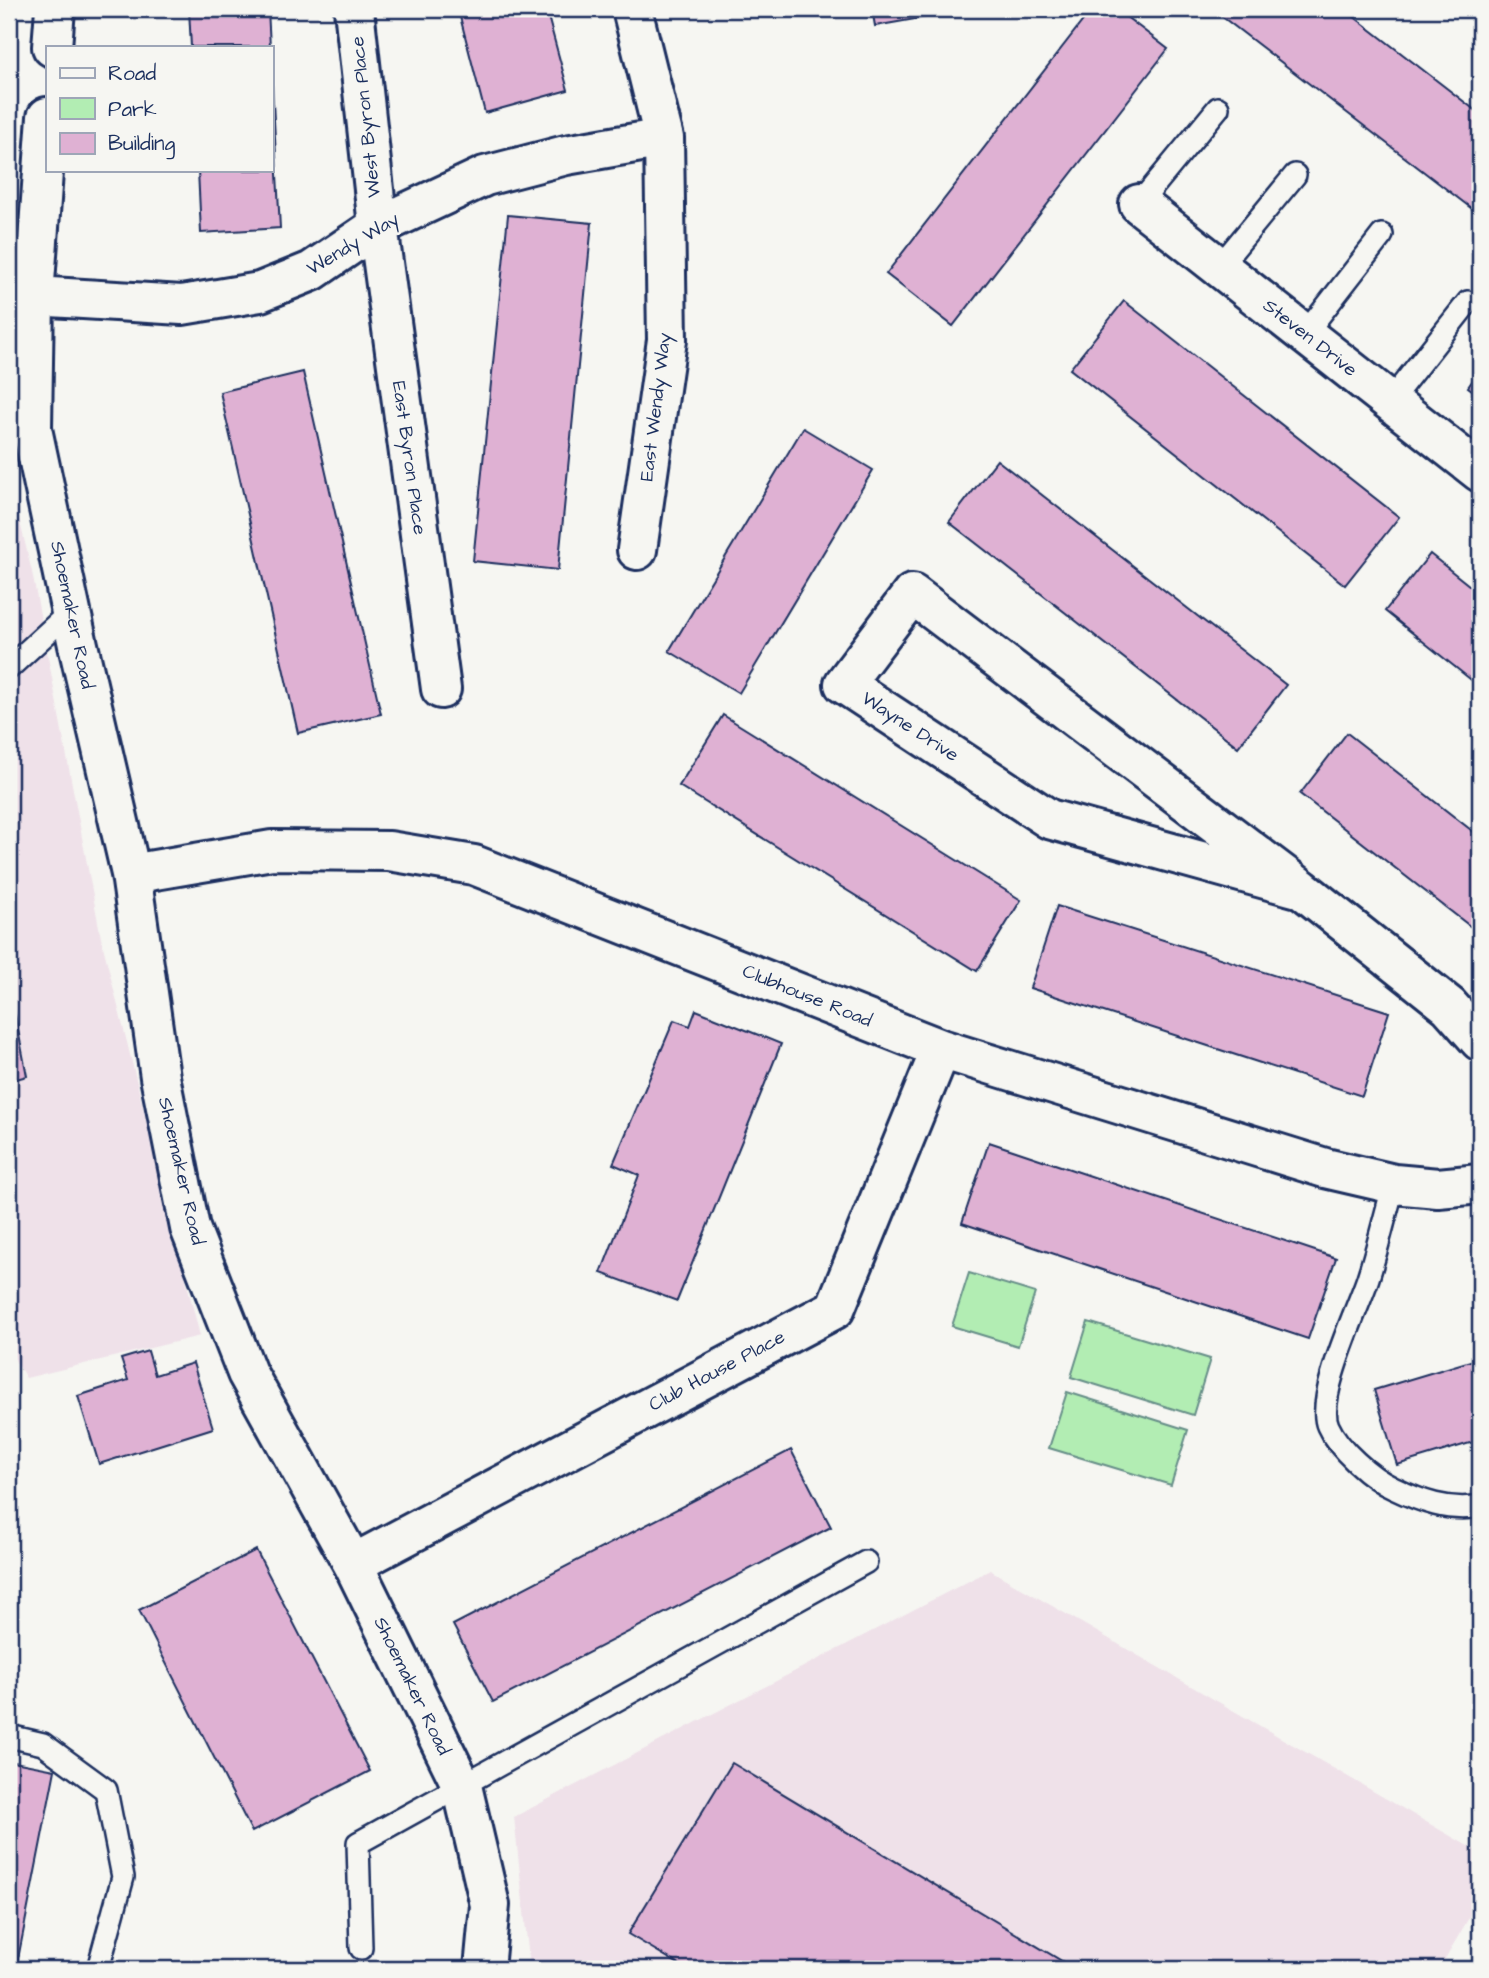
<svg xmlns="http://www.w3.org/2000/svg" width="1489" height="1978" font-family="'Architects Daughter',sans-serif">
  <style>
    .built { fill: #efe1e9 }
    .green { fill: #b2edb3; stroke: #668e88; stroke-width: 2 }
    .building { fill: #dfb1d3; stroke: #1b2f5e; stroke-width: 2 }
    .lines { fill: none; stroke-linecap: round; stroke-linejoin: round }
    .lane-casing { stroke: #1b2f5e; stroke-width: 26 }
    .street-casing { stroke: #1b2f5e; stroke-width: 44 }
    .lane { stroke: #f6f6f2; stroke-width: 21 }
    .street { stroke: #f6f6f2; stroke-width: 38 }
    .labels { text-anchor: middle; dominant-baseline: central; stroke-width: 5; stroke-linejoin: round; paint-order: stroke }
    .street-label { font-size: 19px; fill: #1b2f5e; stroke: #f6f6f2 }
  </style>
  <rect width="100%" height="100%" fill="#f6f6f2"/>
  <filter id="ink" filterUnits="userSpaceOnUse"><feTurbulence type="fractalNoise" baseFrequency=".0143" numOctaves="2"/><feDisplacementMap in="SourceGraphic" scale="14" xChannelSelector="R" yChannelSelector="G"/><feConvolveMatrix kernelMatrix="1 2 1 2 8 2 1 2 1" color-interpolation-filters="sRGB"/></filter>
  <g filter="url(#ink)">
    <!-- built -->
    <path class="built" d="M9 489 14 497 32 572 101 938 200 1336 26 1378 9 1350Z
      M990 1570 1480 1853V1899L1439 1969H530L514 1817Z"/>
    <!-- green -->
    <path class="green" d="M969 1273 1035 1293 1018 1346 952 1326Z
      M1088 1322 1210 1359 1193 1415 1071 1377Z
      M1067 1392 1188 1430 1171 1485 1049 1448Z"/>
    <!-- building -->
    <path class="building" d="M189 9H268L270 47H191Z
      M458 9H546L568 90 485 113Z
      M872 9H937L938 15 875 26Z
      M1092 9H1116L1168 49 953 326 886 274Z
      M1212 9H1344L1480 114V215Z
      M271 66 280 228 201 233 198 170H271Z
      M508 215 592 223 558 570 473 561Z
      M1124 301 1399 517 1345 585 1070 369Z
      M1480 370V396L1468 387Z
      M303 372 381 714 298 733 220 392Z
      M803 428 873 470 739 693 669 651Z
      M997 460 1286 685 1238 747 949 522Z
      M1430 554 1480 594V687L1385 611Z
      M723 715 1021 900 977 971 679 786Z
      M1347 733 1480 837V934L1300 794Z
      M1057 906 1389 1012 1362 1096 1030 988Z
      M9 983 27 1076 9 1081Z
      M696 1010 781 1044 677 1301 601 1273 639 1175 613 1164 674 1020 690 1026Z
      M989 1142 1336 1258 1308 1339 962 1223Z
      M148 1351 155 1375 193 1363 213 1428 99 1464 78 1396 128 1380 121 1359Z
      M1480 1358V1440L1397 1465 1374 1390Z
      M791 1450 831 1527 493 1702 453 1625Z
      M256 1550 370 1771 252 1832 139 1610Z
      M9 1761 55 1770 16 1969H9Z
      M732 1763 1075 1969H687L628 1934Z"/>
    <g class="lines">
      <!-- lane casing -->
      <g class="lane-casing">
        <path id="lane" d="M1139 204 1218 108
          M1219 267 1295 175
          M1305 334 1382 235
          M1390 401 1468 302
          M9 668 71 611
          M1394 1184C1385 1215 1378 1247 1368 1278 1358 1309 1315 1397 1328 1426 1338 1449 1371 1478 1393 1488 1420 1501 1449 1512 1480 1506
          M9 1736 43 1744 106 1790 123 1877 98 1969
          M361 1948 358 1843 866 1562"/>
      </g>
      <!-- street casing -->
      <g class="street-casing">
        <path id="street" d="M354 9 378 226 441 689
          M632 9 664 138 667 340 637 550
          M52 47 55 9
          M1139 204 1480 472
          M34 296 182 305 260 292 312 271 378 226 485 176 566 155 664 138
          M9 421 32 429 78 645 131 874 160 1077 190 1228 247 1373 353 1564 462 1786 490 1905 484 1969
          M32 429 34 296 47 117
          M131 874 272 850 389 851 474 865 941 1049 1325 1168 1394 1184 1438 1188 1480 1184
          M1302 889 1049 819 844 684 912 594 1302 889 1449 1006 1480 1041
          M353 1564 835 1309 941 1049"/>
      </g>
      <!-- lane -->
      <use href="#lane" class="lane"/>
      <!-- street -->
      <use href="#street" class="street"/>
    </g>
  </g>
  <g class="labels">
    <!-- street labels -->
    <g class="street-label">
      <text transform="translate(366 117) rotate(-96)">West Byron Place</text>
      <text transform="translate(353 244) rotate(-31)">Wendy Way</text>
      <text transform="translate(1310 338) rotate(38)">Steven Drive</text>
      <text transform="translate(656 407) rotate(-83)">East Wendy Way</text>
      <text transform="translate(409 458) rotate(82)">East Byron Place</text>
      <text transform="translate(72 615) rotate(78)">Shoemaker Road</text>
      <text transform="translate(910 727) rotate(33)">Wayne Drive</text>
      <text transform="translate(807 996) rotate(22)">Clubhouse Road</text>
      <text transform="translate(181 1171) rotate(77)">Shoemaker Road</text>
      <text transform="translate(717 1371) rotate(-28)">Club House Place</text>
      <text transform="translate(412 1686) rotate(64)">Shoemaker Road</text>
    </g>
  </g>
  <!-- margin -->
  <rect width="1489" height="1978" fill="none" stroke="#f6f6f2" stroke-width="35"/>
  <rect x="18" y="18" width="1454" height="1943" fill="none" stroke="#1b2f5e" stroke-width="2.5" filter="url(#ink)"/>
  <!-- legend -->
  <rect x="46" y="46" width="228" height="126" fill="#f6f6f2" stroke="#9ea6b7" stroke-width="2"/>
  <rect x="60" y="68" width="35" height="10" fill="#f6f6f2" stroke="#9ea6b7" stroke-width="2"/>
  <text x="108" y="80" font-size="21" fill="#1b2f5e">Road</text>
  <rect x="60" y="98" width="35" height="21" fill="#b2edb3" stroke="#9ea6b7" stroke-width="2"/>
  <text x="108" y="116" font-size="21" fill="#1b2f5e">Park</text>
  <rect x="60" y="133" width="35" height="21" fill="#dfb1d3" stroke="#9ea6b7" stroke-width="2"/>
  <text x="108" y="150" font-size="21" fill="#1b2f5e">Building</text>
</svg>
